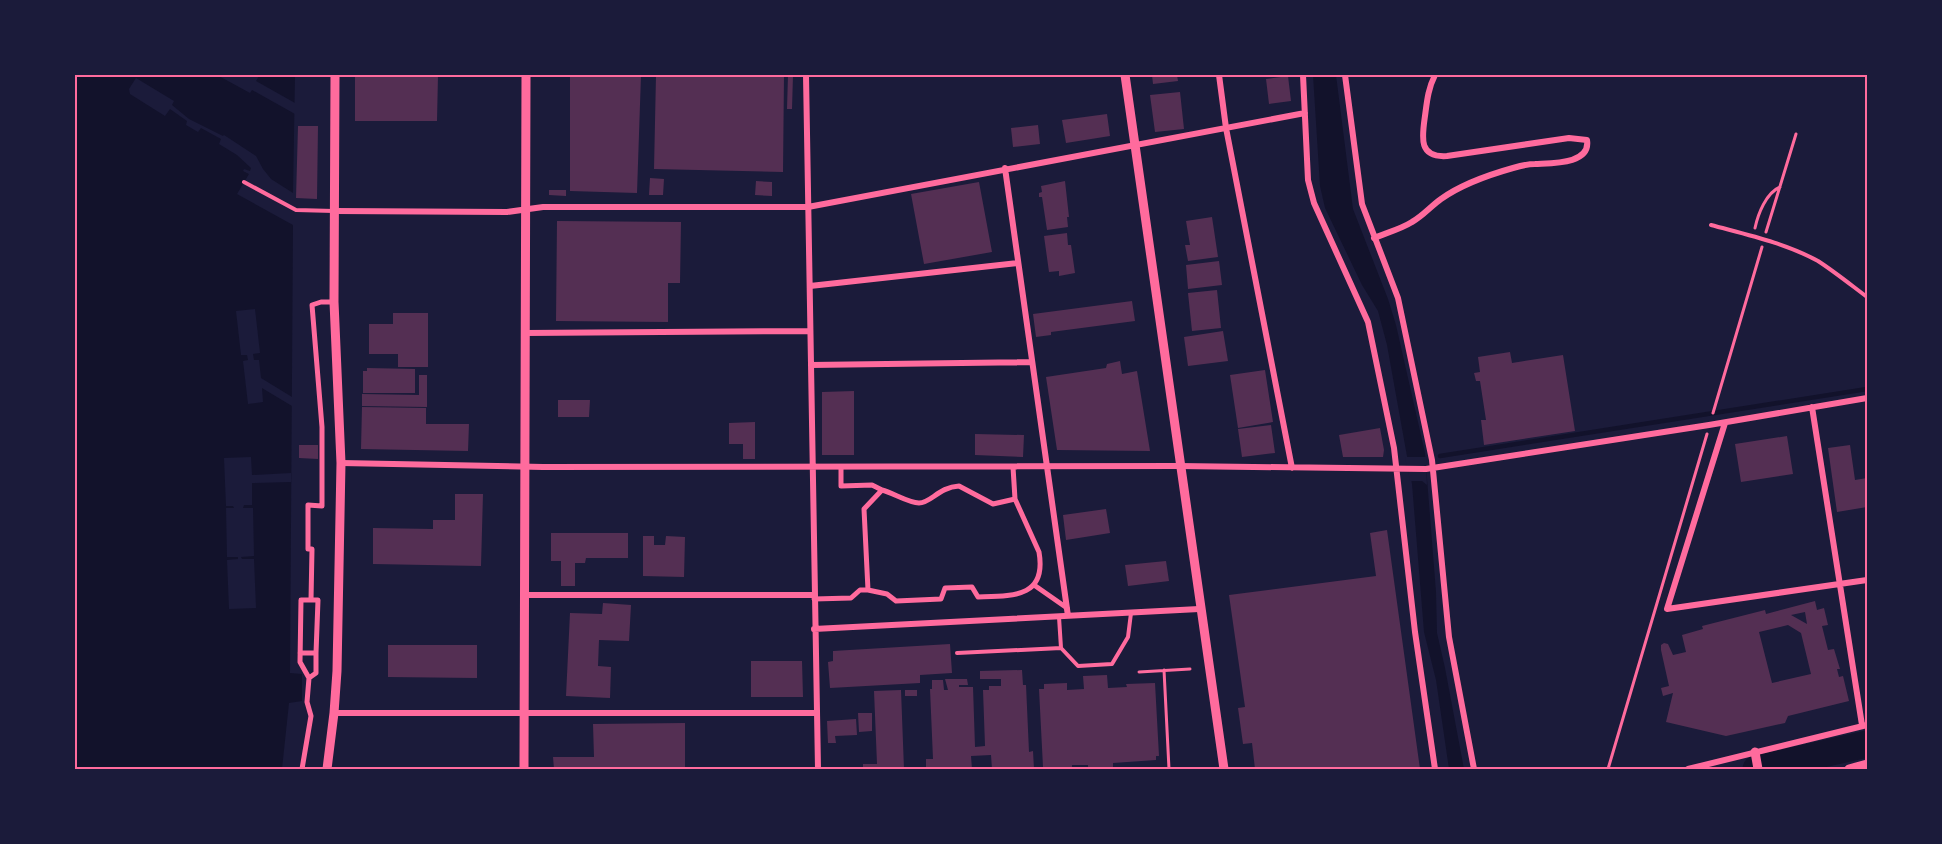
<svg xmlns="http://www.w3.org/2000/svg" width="1942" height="844" font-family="Georgia,serif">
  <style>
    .water { fill: #12122b }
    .pier { fill: #1b1b3a }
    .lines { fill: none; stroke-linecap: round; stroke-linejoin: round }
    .stream { stroke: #12122b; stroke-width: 4.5 }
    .river { stroke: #12122b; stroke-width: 27 }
    .building { fill: #542f53; fill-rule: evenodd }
    .path { stroke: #ff6b9d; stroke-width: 3 }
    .service { stroke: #ff6b9d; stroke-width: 4 }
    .pedestrian { stroke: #ff6b9d; stroke-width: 5 }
    .minor { stroke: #ff6b9d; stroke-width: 6 }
    .tertiary { stroke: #ff6b9d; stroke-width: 9 }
    .neatline { fill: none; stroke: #ff6b9d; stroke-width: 2 }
  </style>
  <rect width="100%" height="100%" fill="#1b1b3a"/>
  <!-- water -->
  <path class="water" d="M75 75H295L293 193 271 179 263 169 256 156 224 135 223 136 189 119 172 105 174 101 136 78 129 89 130 94 165 116 170 109 187 121 186 125 198 132 201 128 221 139 219 144 237 155 251 168 250 171 244 169 243 171 249 174 237 194 293 225 290 673 302 674V701L289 703 282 769H75Z
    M1313 75H1336L1353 209 1388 299 1396 325 1425 453 1436 592 1437 633 1445 668 1464 769H1449L1436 680 1424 632 1412 484 1387 345 1378 311 1362 285 1325 208 1320 186Z"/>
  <!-- pier -->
  <path class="pier" d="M217 75H257L259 76 256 81 295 103V114L252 90 250 93Z
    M255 309 260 353 253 354 254 360H259L261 378 292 397V406L262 388 263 402 248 404 243 361 248 360 247 355H241L236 311Z
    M251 457 252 475 291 473V482L252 483V505H244L243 508H253L254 556 241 557 242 559H254L256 608 229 609 227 560 238 559V557H227L226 508H234L233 506H226L224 458Z
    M1405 457H1426L1427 485 1422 481H1410Z"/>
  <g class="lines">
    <!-- stream -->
    <path class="stream" d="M1440 456 1867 389"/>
    <!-- river -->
    <path class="river" d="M1756 769 1867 744"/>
  </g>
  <!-- building -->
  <path class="building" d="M355 75H438L437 121H355Z
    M570 75H641L637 193 570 191Z
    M656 75H784L783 172 654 169Z
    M788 75H793L792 109H787Z
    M1152 75H1177L1178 81 1153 84Z
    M1288 76 1291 101 1269 104 1266 79Z
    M1180 92 1184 129 1155 132 1150 95Z
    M1107 114 1110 136 1066 143 1062 120Z
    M1038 125 1040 144 1013 147 1011 128Z
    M298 126H318L317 199 296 198Z
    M650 178 664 179 663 195H649Z
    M756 181 772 182V196L755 195Z
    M1065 181 1069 217H1067L1068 227 1047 230 1042 197H1039V193L1042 192 1041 186Z
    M979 182 992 252 924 264 911 194Z
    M549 190H566V196L549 195Z
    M1212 217 1218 257 1188 261 1185 245H1190L1186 221Z
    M557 221 681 222 680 283H668V322L556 321Z
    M1067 233 1068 245H1071L1075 273 1059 276V271L1049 272 1044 236Z
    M1219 261 1222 285 1188 289 1186 265Z
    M1217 290 1221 328 1192 331 1188 293Z
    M1132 301 1135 321 1051 332V335L1036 337 1033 314Z
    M393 313H428V367H398V354H369V324H393Z
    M1223 331 1228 361 1188 366 1184 337Z
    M1510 352 1512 363 1563 355 1575 431 1484 445 1481 420H1486L1480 381H1476L1474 373 1480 372 1478 357Z
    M1120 361 1122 374 1137 371 1150 451 1057 450 1046 377 1106 368 1107 364Z
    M367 368 415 369V393H363V371H367Z
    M1265 370 1273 422 1238 428 1230 375Z
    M419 375H427V407L362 406V394L419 395Z
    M854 391V455H822V392Z
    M558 400H590L589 417H558Z
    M362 407 426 408V424H469L468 451 361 449Z
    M755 422V459H743V444H729V423Z
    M1271 425 1275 453 1242 457 1238 429Z
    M1380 428 1384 450 1383 457H1343L1339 435Z
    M975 434 1024 435 1023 457 975 455Z
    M1787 436 1793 474 1741 482 1735 444Z
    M299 445H318V459L299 458Z
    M1850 445 1855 480 1867 478V507L1837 512 1828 448Z
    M455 494H483L481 566 373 564V528L433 529V520H455Z
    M1106 509 1110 533 1066 540 1063 515Z
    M1387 530 1420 769H1255L1252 743 1243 744 1238 708 1245 707 1229 595 1376 576 1370 533Z
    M551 533H628V558H586L585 563H575V586H561V561H551Z
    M643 536H654V545H665L666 536 685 537 684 577 643 576Z
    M1166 561 1169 581 1128 586 1125 565Z
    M1815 601 1817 610 1824 608 1828 625 1822 626 1828 650 1834 649 1840 669H1837L1839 677 1843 676 1849 701 1788 716 1785 723 1726 736 1666 722 1673 693 1663 696 1661 688 1669 686 1661 650V645L1664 643 1668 644 1673 655 1686 652 1682 635 1703 629 1702 626 1765 610 1766 614ZM1805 612 1807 624 1791 615ZM1788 625 1801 633 1811 674 1772 683 1759 632Z
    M603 603 631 605 629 641 599 640 598 666 611 667 610 698 566 696 570 613 602 614Z
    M950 644 952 673 920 675V683L830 688 828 662 833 661V651Z
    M388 645H477V678L388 677Z
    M751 661H802L803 697H751Z
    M1022 670 1023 685H1026L1029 752 1033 751 1034 769H992L991 755 971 756 972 769H926V759H933L930 689H932V680H943L944 690H948L945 679H967L968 685H959V687H973L975 747 985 746 983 690H989V686H1001V679H980V671Z
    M1107 675 1108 688 1127 687 1126 684 1155 683 1159 756H1156V760L1113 763V767L1088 768V765H1072V769L1043 767 1039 689H1044V684L1067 683V690L1084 689 1083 676Z
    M901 690 904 769H863V764H877L874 691Z
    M905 690H917V696H905Z
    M858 713H872V731L859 732Z
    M856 719 857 735 835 736 836 743H828L827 721Z
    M685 723V769H554L553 757H594L593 724Z"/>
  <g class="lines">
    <!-- path -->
    <path class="path" d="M1755 228C1758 214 1766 193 1780 187
      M1766 232 1796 134
      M1713 413 1762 247
      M1164 670 1169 769
      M1139 672 1190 669
      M1608 769 1707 434"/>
    <!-- service -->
    <path class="service" d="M244 182 296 210 334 211
      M1711 225C1748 235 1785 243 1818 261 1835 272 1851 285 1867 297
      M1059 617 1061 648 1078 666 1112 664 1128 637 1131 613
      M957 653 1061 648"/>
    <!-- pedestrian -->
    <path class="pedestrian" d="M841 467V486L872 485 882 490
      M1013 467 1015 499 1039 552C1047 598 1012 596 978 597L972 587 945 588 941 599 896 601 887 594 868 590 864 509 882 490C893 493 909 503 919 503 931 503 939 487 959 486L993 504 1015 499
      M1034 585 1067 608
      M814 599 851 598 860 590H868
      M300 653H316L318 600H311
      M309 678 316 673V653
      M302 769 311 716 307 702 309 678 300 662 301 600H311L312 549H308V505L322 506V427L312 305 321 302H334"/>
    <!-- minor -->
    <path class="minor" d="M806 75 818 769
      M1219 75 1226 128 1292 468
      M1303 75 1308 180 1314 203 1368 322 1394 448 1415 632 1435 769
      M1345 75 1362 204 1398 298 1432 460 1449 637 1474 769
      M1005 168 1068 616
      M335 211 507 212 543 207H808L1305 113
      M1374 238C1386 233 1401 229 1412 222 1423 216 1431 206 1441 199 1462 184 1488 175 1513 168 1520 166 1528 164 1535 164 1550 163 1591 165 1587 140L1569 138 1447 156C1418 158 1422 137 1425 116 1427 101 1428 89 1435 75
      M810 286 1018 263
      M525 333 810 331
      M811 365 1032 362
      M1812 407 1862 725
      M1725 423 1667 609 1867 580
      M341 463 543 467 1179 466 1426 469 1709 425 1867 398
      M524 595H814
      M814 629 1199 609
      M334 713H817
      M1688 769 1867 725"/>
    <!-- tertiary -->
    <path class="tertiary" d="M1125 75 1224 769
      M1755 752 1758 769
      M327 769 334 713 337 671 341 463 334 302 335 75
      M524 769 526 75
      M1849 769 1867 764"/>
  </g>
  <!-- border -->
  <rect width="1942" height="844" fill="none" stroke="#1b1b3a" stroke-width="153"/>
  <rect x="76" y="76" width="1790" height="692" class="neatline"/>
</svg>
